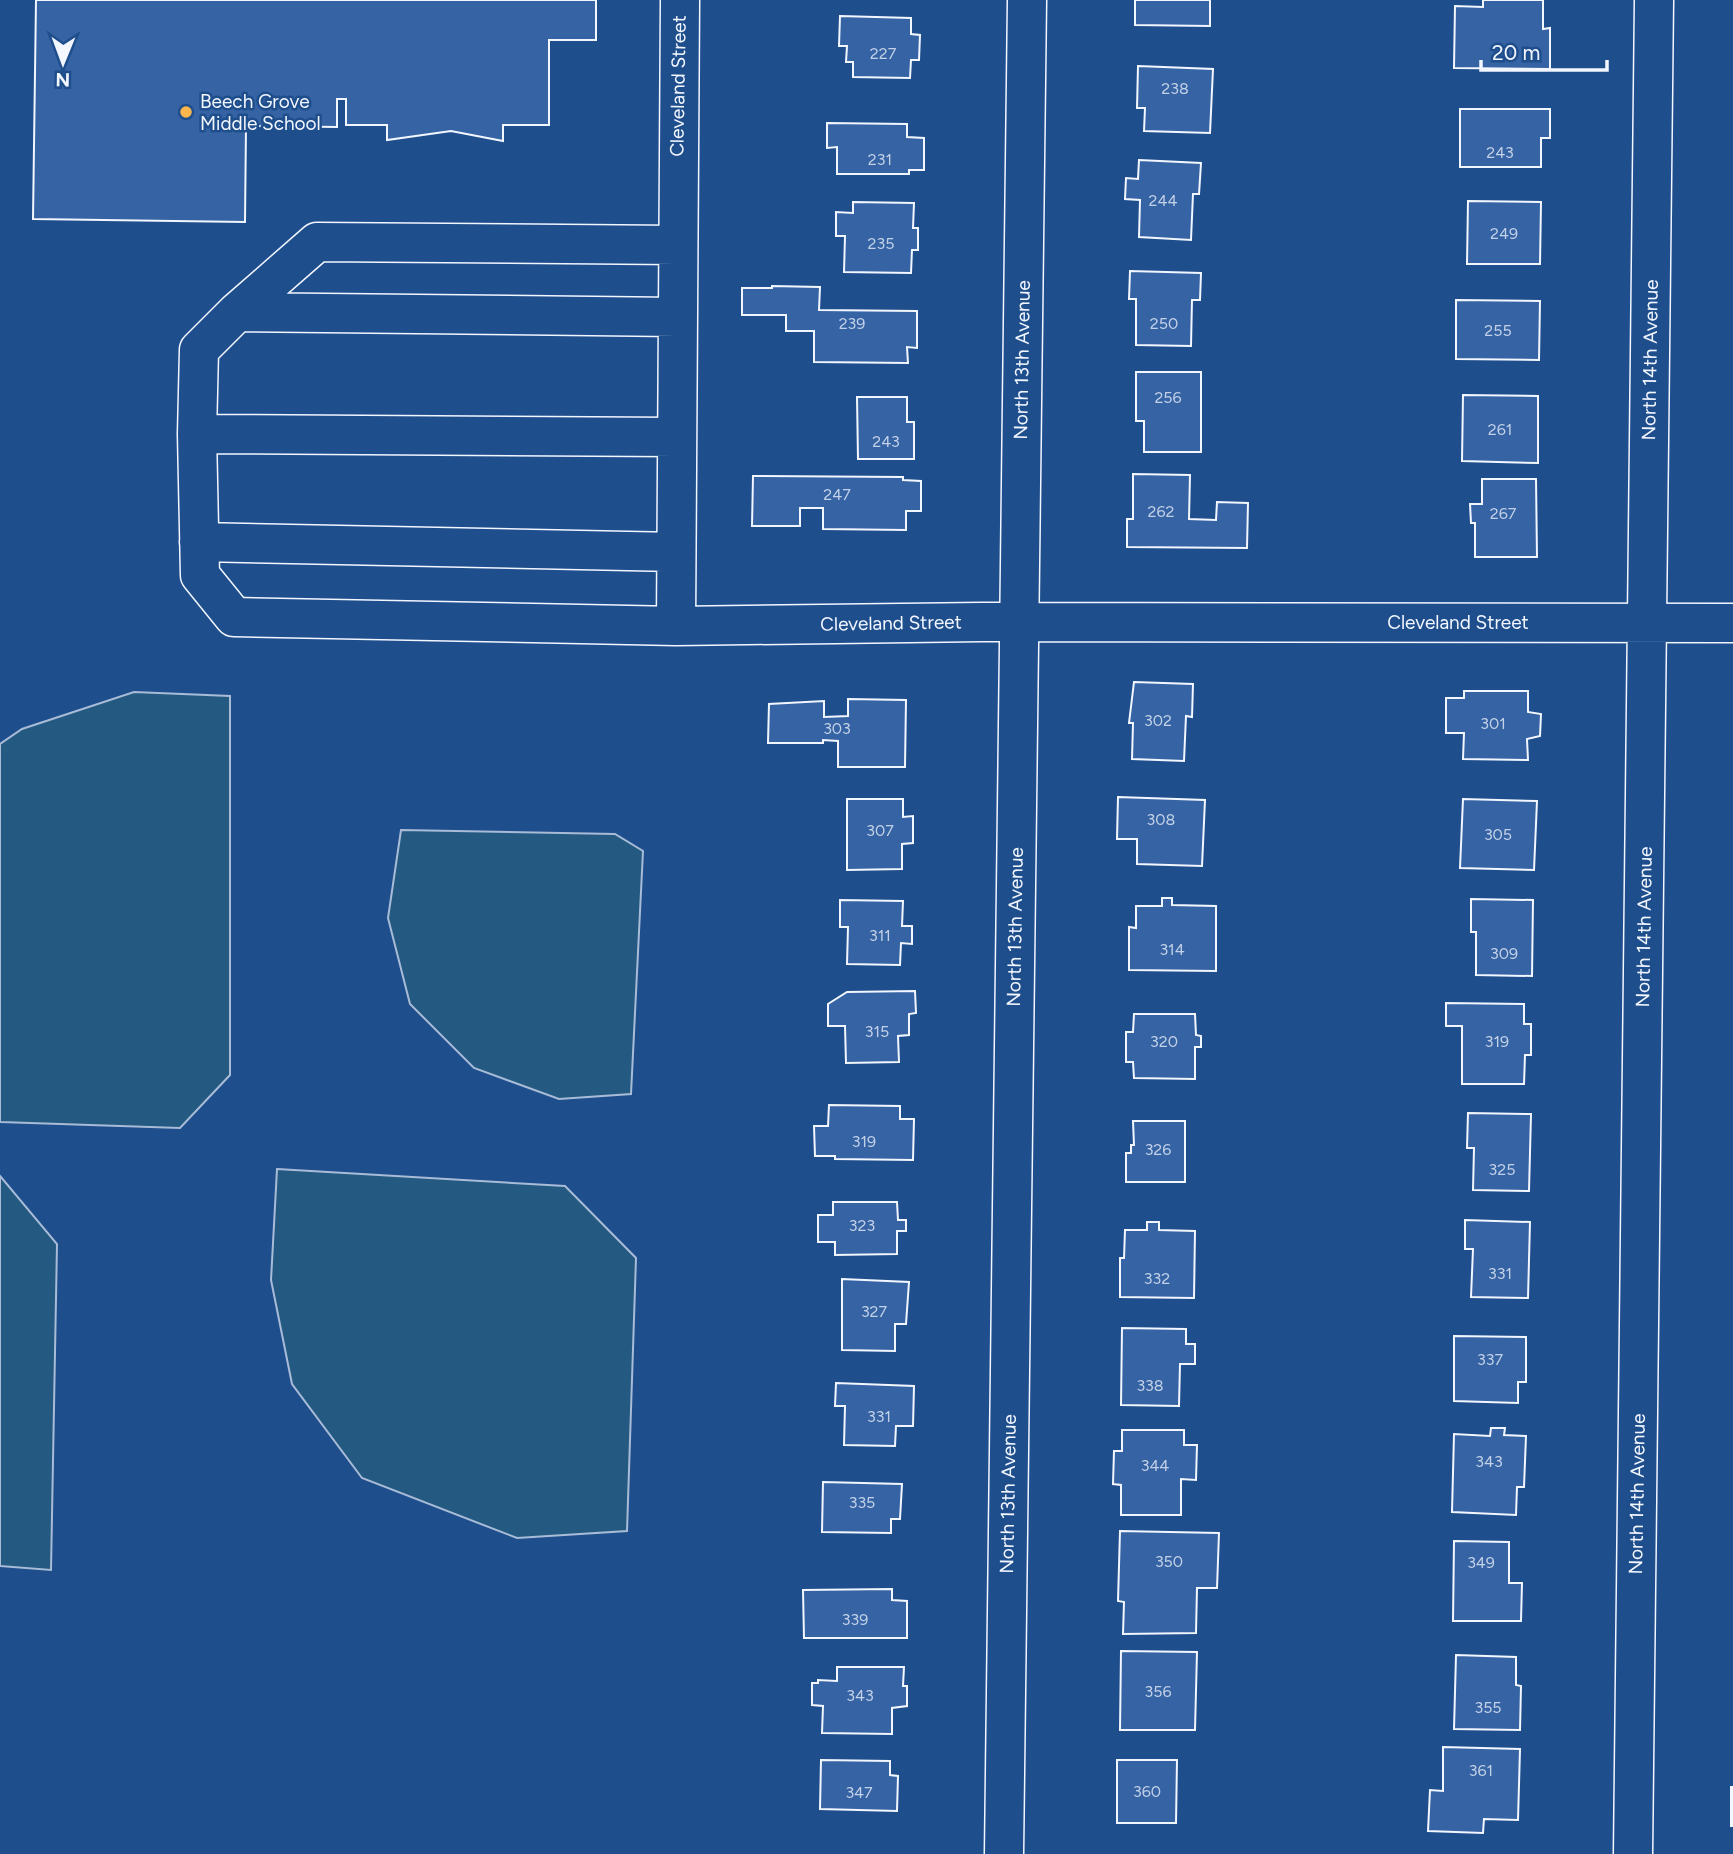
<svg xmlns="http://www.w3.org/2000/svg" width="1733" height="1854" font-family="Figtree,sans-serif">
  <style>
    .pitch { fill: #245a82; stroke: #a8bbd7; stroke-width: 2 }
    .building { fill: #3563a3; stroke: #f2f6ff; stroke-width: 2 }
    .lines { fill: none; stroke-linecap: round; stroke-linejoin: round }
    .minor-casing { stroke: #f2f6ff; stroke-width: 41 }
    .minor { stroke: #1f4e8c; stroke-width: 38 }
    .poi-dot { fill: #ffb74d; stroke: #1f4e8c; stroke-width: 2.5 }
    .labels { text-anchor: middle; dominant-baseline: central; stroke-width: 5; stroke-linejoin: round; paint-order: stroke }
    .number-label { font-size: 16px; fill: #c3d1e8 }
    .street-label { font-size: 19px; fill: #f2f6ff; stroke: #1f4e8c }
    .poi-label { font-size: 19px; fill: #f2f6ff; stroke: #1f4e8c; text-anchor: start }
  </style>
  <rect width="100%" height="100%" fill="#1f4e8c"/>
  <!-- pitch -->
  <path class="pitch" d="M134 692 230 696V1075L180 1128 0 1122V744L22 729Z
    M401 830 615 834 643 851 631 1094 559 1099 474 1068 410 1004 388 918Z
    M277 1169 565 1186 636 1258 627 1531 517 1538 362 1478 292 1384 271 1280Z
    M0 1176 57 1244 51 1570 0 1566Z"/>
  <!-- building -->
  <path class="building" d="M36 0H596V40H549V125H503V141L451 131 387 140V125H346V99H337V127L246 126 245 222 33 219Z
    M1135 0H1210V26L1135 25Z
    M1483 0H1543V29L1550 28V69L1454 68 1455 6 1483 7Z
    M840 16 911 18V34L920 35 919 60H911L910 78 853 77V62H846L847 46H839Z
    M1138 66 1213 69 1210 133 1144 131 1145 108H1137Z
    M1460 109H1550V138H1541V167H1460Z
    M827 123 907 124V137L924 138V170H909V174H837V147L827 148Z
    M1139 160 1201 163 1199 194H1193L1191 240 1139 237 1140 200 1125 199 1126 178 1138 179Z
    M1468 201 1541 202 1540 264H1467Z
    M853 202 914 203 913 228H918V250H912L911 273 844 272 845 236H836V212L853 213Z
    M1130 271 1201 273 1200 300H1192L1191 346 1136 345V299H1129Z
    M772 286 820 287 819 310 917 311V348L907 347 908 363 814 362V331H786V315H742V288H772Z
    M1456 300 1540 301 1539 360 1456 359Z
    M1136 372H1201V452H1144V421H1136Z
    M1463 395 1538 396V463L1462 461Z
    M857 397H907V422H914V459H858Z
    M1133 474 1190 475 1189 519 1216 520 1217 502 1248 503 1247 548 1127 547V519H1133Z
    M753 476 903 477V480L921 481V511H906V530L823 529V508H800V526H752Z
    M1482 479H1536L1537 557H1475V523H1471L1470 504H1482Z
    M1134 682 1193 684 1192 717 1186 716 1184 761 1132 759 1133 723H1129Z
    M1464 691H1528V712L1541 714 1540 736 1527 739 1528 760 1463 759 1464 733H1446V698H1464Z
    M848 699 906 700 905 767H838V741L823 740V743H768L769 704 824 701V717L848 716Z
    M1118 797 1205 800 1202 866 1137 864V839H1117Z
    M847 799H903V817L913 816V843L902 844V869L847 870Z
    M1463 799 1537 801 1534 870 1460 868Z
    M1162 898H1172V905L1216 906V971L1129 970V927L1136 928V906H1162Z
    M1471 899 1533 900 1532 976 1476 975V932H1471Z
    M840 900 903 901 902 926H912V944L901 943 900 965 847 964 848 927H840Z
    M915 991 916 1013 909 1014V1035L898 1036 899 1062 846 1063 845 1026H828V1004L847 992Z
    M1446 1003 1524 1004V1024H1531V1055H1525L1524 1084H1462V1026H1446Z
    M1134 1014H1195L1196 1035 1201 1036V1047H1195V1079L1134 1078 1133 1062H1126V1032H1133Z
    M829 1105 900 1106V1119H914L913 1160 835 1159V1156H815L814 1126H828Z
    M1468 1113 1531 1114 1529 1191 1473 1190 1474 1148H1467Z
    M1133 1121H1185V1182H1126V1153H1131V1145H1134Z
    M833 1202H897L898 1220H906V1231H897V1254L835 1255V1242H818V1215H833Z
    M1465 1220 1530 1222 1528 1298 1471 1297 1473 1249H1465Z
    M1147 1222H1159V1230L1195 1231 1194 1298 1120 1297V1258H1124L1125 1230H1147Z
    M842 1279 909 1282 906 1324H895V1351L842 1350Z
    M1122 1328 1186 1329V1344H1195V1364H1180L1179 1406 1121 1405Z
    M1454 1336 1526 1337V1382H1518V1403L1454 1401Z
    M836 1383 914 1386 913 1426H896L895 1446 844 1445 845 1406H835Z
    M1491 1428H1505L1504 1435 1526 1436 1524 1487H1517L1516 1515 1452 1512 1454 1434 1490 1436Z
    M1122 1430H1184V1445H1197L1196 1480 1181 1479V1515H1121V1485L1113 1484 1114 1451H1122Z
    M823 1482 902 1484 900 1519H891V1533L822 1532Z
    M1120 1531 1219 1533 1217 1588H1197L1196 1633 1123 1634 1124 1602 1118 1601Z
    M1454 1541 1509 1542V1583H1522L1521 1621H1453Z
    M892 1589V1600L907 1601V1638H804L803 1590Z
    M1121 1651 1197 1652 1195 1730H1120Z
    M1456 1655 1516 1657V1685L1521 1686 1520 1730 1454 1729Z
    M837 1667H904L903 1686H907V1706L892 1708V1734L822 1733 823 1706 812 1705V1683H818V1680L837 1681Z
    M1443 1747 1520 1749 1518 1820 1484 1819 1483 1833 1428 1831 1430 1790 1443 1791Z
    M821 1760 890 1761V1775L898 1776 897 1811 820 1809Z
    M1117 1760H1177L1176 1823H1117Z
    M1731 1787H1733V1826H1731Z"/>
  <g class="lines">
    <!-- minor casing -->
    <g class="minor-casing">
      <path id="minor" d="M680 0 676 626 982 622 1733 623
        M237 312 676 317
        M197 434 676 437
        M199 542 676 552
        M676 626 234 617 200 575 197 434 199 350 237 312 317 242 677 245
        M1004 1854 1027 0
        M1633 1854 1654 0"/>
    </g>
    <!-- minor -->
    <use href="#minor" class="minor"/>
  </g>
  <!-- markers -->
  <circle class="poi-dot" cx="186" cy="112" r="7"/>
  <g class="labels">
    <!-- number labels -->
    <g class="number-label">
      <text x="883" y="53">227</text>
      <text x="1175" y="88">238</text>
      <text x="1500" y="152">243</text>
      <text x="880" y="159">231</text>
      <text x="1163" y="200">244</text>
      <text x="1504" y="233">249</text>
      <text x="881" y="243">235</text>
      <text x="852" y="323">239</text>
      <text x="1164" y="323">250</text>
      <text x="1498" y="330">255</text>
      <text x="1168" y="397">256</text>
      <text x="1500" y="429">261</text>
      <text x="886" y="441">243</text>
      <text x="837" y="494">247</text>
      <text x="1161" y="511">262</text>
      <text x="1503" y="513">267</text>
      <text x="1158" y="720">302</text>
      <text x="1493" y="723">301</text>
      <text x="837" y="728">303</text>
      <text x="1161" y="819">308</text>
      <text x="880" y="830">307</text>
      <text x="1498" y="834">305</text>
      <text x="880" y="935">311</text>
      <text x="1172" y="949">314</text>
      <text x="1504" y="953">309</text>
      <text x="877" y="1031">315</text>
      <text x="1164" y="1041">320</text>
      <text x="1497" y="1041">319</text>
      <text x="864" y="1141">319</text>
      <text x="1158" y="1149">326</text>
      <text x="1502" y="1169">325</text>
      <text x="862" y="1225">323</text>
      <text x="1500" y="1273">331</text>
      <text x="1157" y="1278">332</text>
      <text x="874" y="1311">327</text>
      <text x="1490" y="1359">337</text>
      <text x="1150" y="1385">338</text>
      <text x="879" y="1416">331</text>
      <text x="1489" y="1461">343</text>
      <text x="1155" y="1465">344</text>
      <text x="862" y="1502">335</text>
      <text x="1169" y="1561">350</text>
      <text x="1481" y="1562">349</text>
      <text x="855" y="1619">339</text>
      <text x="1158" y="1691">356</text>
      <text x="860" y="1695">343</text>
      <text x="1488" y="1707">355</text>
      <text x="1481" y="1770">361</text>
      <text x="1147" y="1791">360</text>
      <text x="859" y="1792">347</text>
    </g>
    <!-- street labels -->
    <g class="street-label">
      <text transform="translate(678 86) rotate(-89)">Cleveland Street</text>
      <text transform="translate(1022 360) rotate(-89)">North 13th Avenue</text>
      <text transform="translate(1650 360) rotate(-89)">North 14th Avenue</text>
      <text x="1458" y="622">Cleveland Street</text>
      <text transform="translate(891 623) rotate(-1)">Cleveland Street</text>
      <text transform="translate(1015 927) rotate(-89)">North 13th Avenue</text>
      <text transform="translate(1644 927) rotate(-89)">North 14th Avenue</text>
      <text transform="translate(1008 1494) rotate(-89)">North 13th Avenue</text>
      <text transform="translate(1637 1494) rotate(-89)">North 14th Avenue</text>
    </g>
    <!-- poi labels -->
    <g class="poi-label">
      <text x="200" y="101">Beech Grove<tspan x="200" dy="22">Middle School</tspan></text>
    </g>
  </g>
  <!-- north arrow -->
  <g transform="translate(63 63) rotate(181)" stroke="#1f4e8c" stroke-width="5" paint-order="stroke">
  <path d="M0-5L12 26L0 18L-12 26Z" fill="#f2f6ff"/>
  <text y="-10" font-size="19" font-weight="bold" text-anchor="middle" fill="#f2f6ff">N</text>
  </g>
  <!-- scale -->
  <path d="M1481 60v10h126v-10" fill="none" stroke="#f2f6ff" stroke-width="3.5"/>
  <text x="1492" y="60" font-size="21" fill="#f2f6ff" stroke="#1f4e8c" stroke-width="5" paint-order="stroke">20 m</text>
</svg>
